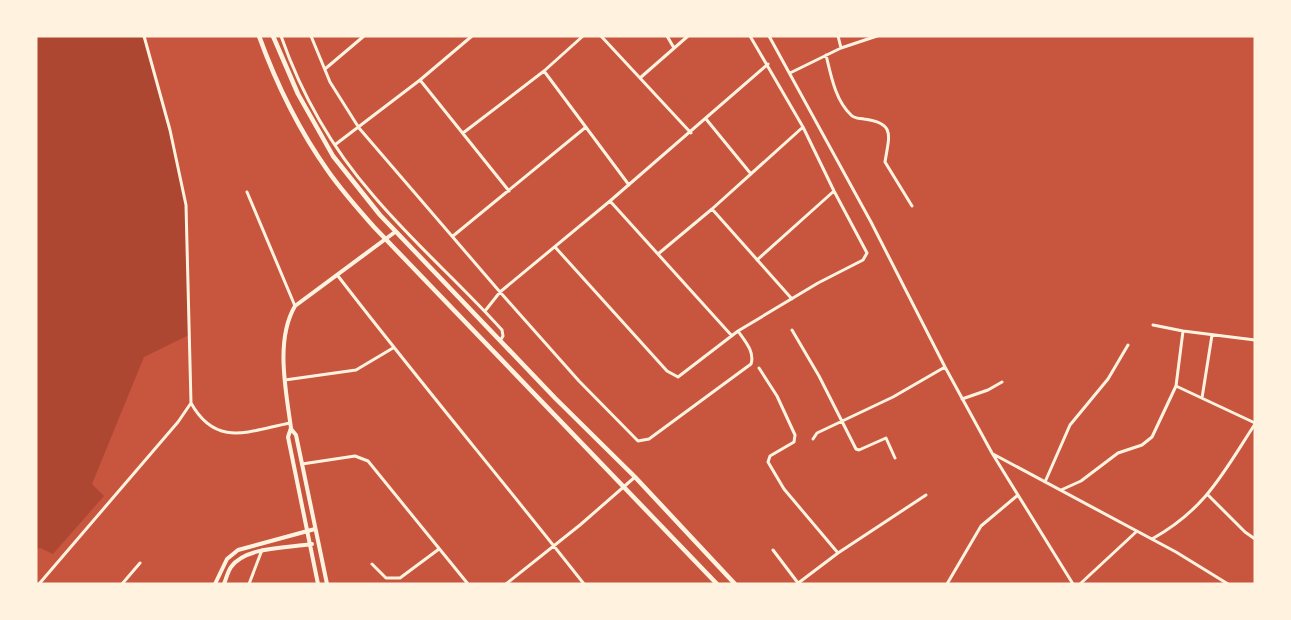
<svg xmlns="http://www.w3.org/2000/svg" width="1291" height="620" font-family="'Nunito Sans',sans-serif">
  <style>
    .green { fill: #ae4732 }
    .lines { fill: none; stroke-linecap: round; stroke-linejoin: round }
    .minor { stroke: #fff3e0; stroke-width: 3 }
    .secondary { stroke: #fff3e0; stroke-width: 4 }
    .primary { stroke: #fff3e0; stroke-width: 4.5 }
  </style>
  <rect width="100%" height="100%" fill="#c8553d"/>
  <!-- green -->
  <path class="green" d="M36 36H142L154 67 186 205 189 335 144 357 92 484 104 496 53 554 40 548 36 549Z"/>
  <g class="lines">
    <!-- minor -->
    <path class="minor" d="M281 36C301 93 332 148 372 194 412 242 460 283 502 330L503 336 500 341
      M311 36 330 82 359 128 500 292 579 381 638 441 649 439 751 364C755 352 745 341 738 331
      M601 36 691 133
      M667 36 674 48
      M769 36 871 222 945 367 992 453 1073 584
      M838 36 841 48
      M826 55C831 75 835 100 851 115 855 119 859 118 864 119 896 123 889 136 885 162L912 206
      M325 69 364 36
      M544 71 629 185
      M790 73 841 48 877 36
      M640 78 688 36
      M420 80 509 191
      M706 119 751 174
      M463 133 544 71 583 36
      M336 144 420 80 472 36
      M247 192 295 306
      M610 201 732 336
      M712 209 792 299
      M453 236 586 127
      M555 247 667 371 678 377 738 331 818 283 863 260 867 253 834 191 803 127 750 36
      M658 254 712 209 803 127
      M757 260 834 191
      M338 276C418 380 503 481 584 584
      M485 311 500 292 610 201 768 64
      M1153 325 1183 331 1255 340
      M792 330 819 376 856 449 859 450 886 438 895 458
      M759 368 777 396 795 435 794 442 770 456 768 462 784 489 838 553
      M285 380 356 370 393 348
      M1176 386 1255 423
      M1202 398 1212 335
      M962 399 988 390 1002 382
      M191 403C216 448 249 431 290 423
      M813 439 817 433 893 397 945 367
      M993 454 1176 552 1228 584
      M302 464 355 456 368 461 468 584
      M1045 482 1070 425 1108 379 1128 345
      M1061 490 1081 481 1118 453 1142 445 1152 437 1176 386 1183 331
      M1208 495 1245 532 1255 539
      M1152 539C1206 509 1223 473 1255 424
      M773 550 798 583
      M372 564 386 578H400L439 549
      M39 584 178 422 191 403 186 205 170 130 144 36
      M122 584 140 563
      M249 584 262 550
      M506 584 580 525 635 477
      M797 584 838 553 926 495
      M947 584 981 526 1018 495
      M1080 584 1136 532"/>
    <!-- secondary -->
    <path class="secondary" d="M291 429 296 435 327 584
      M215 584 227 559 238 550 315 529
      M224 584C226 579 228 571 231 567 246 546 289 548 312 544
      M318 584 288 437 291 428C286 391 275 340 295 306L395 232"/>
    <!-- primary -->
    <path class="primary" d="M259 36C276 83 299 130 328 171 342 191 358 209 374 227L717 584
      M273 36 298 94 333 156 380 215 555 398 635 477 735 584"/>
  </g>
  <!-- border -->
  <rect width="1291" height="620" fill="none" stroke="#fff3e0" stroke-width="75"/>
</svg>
